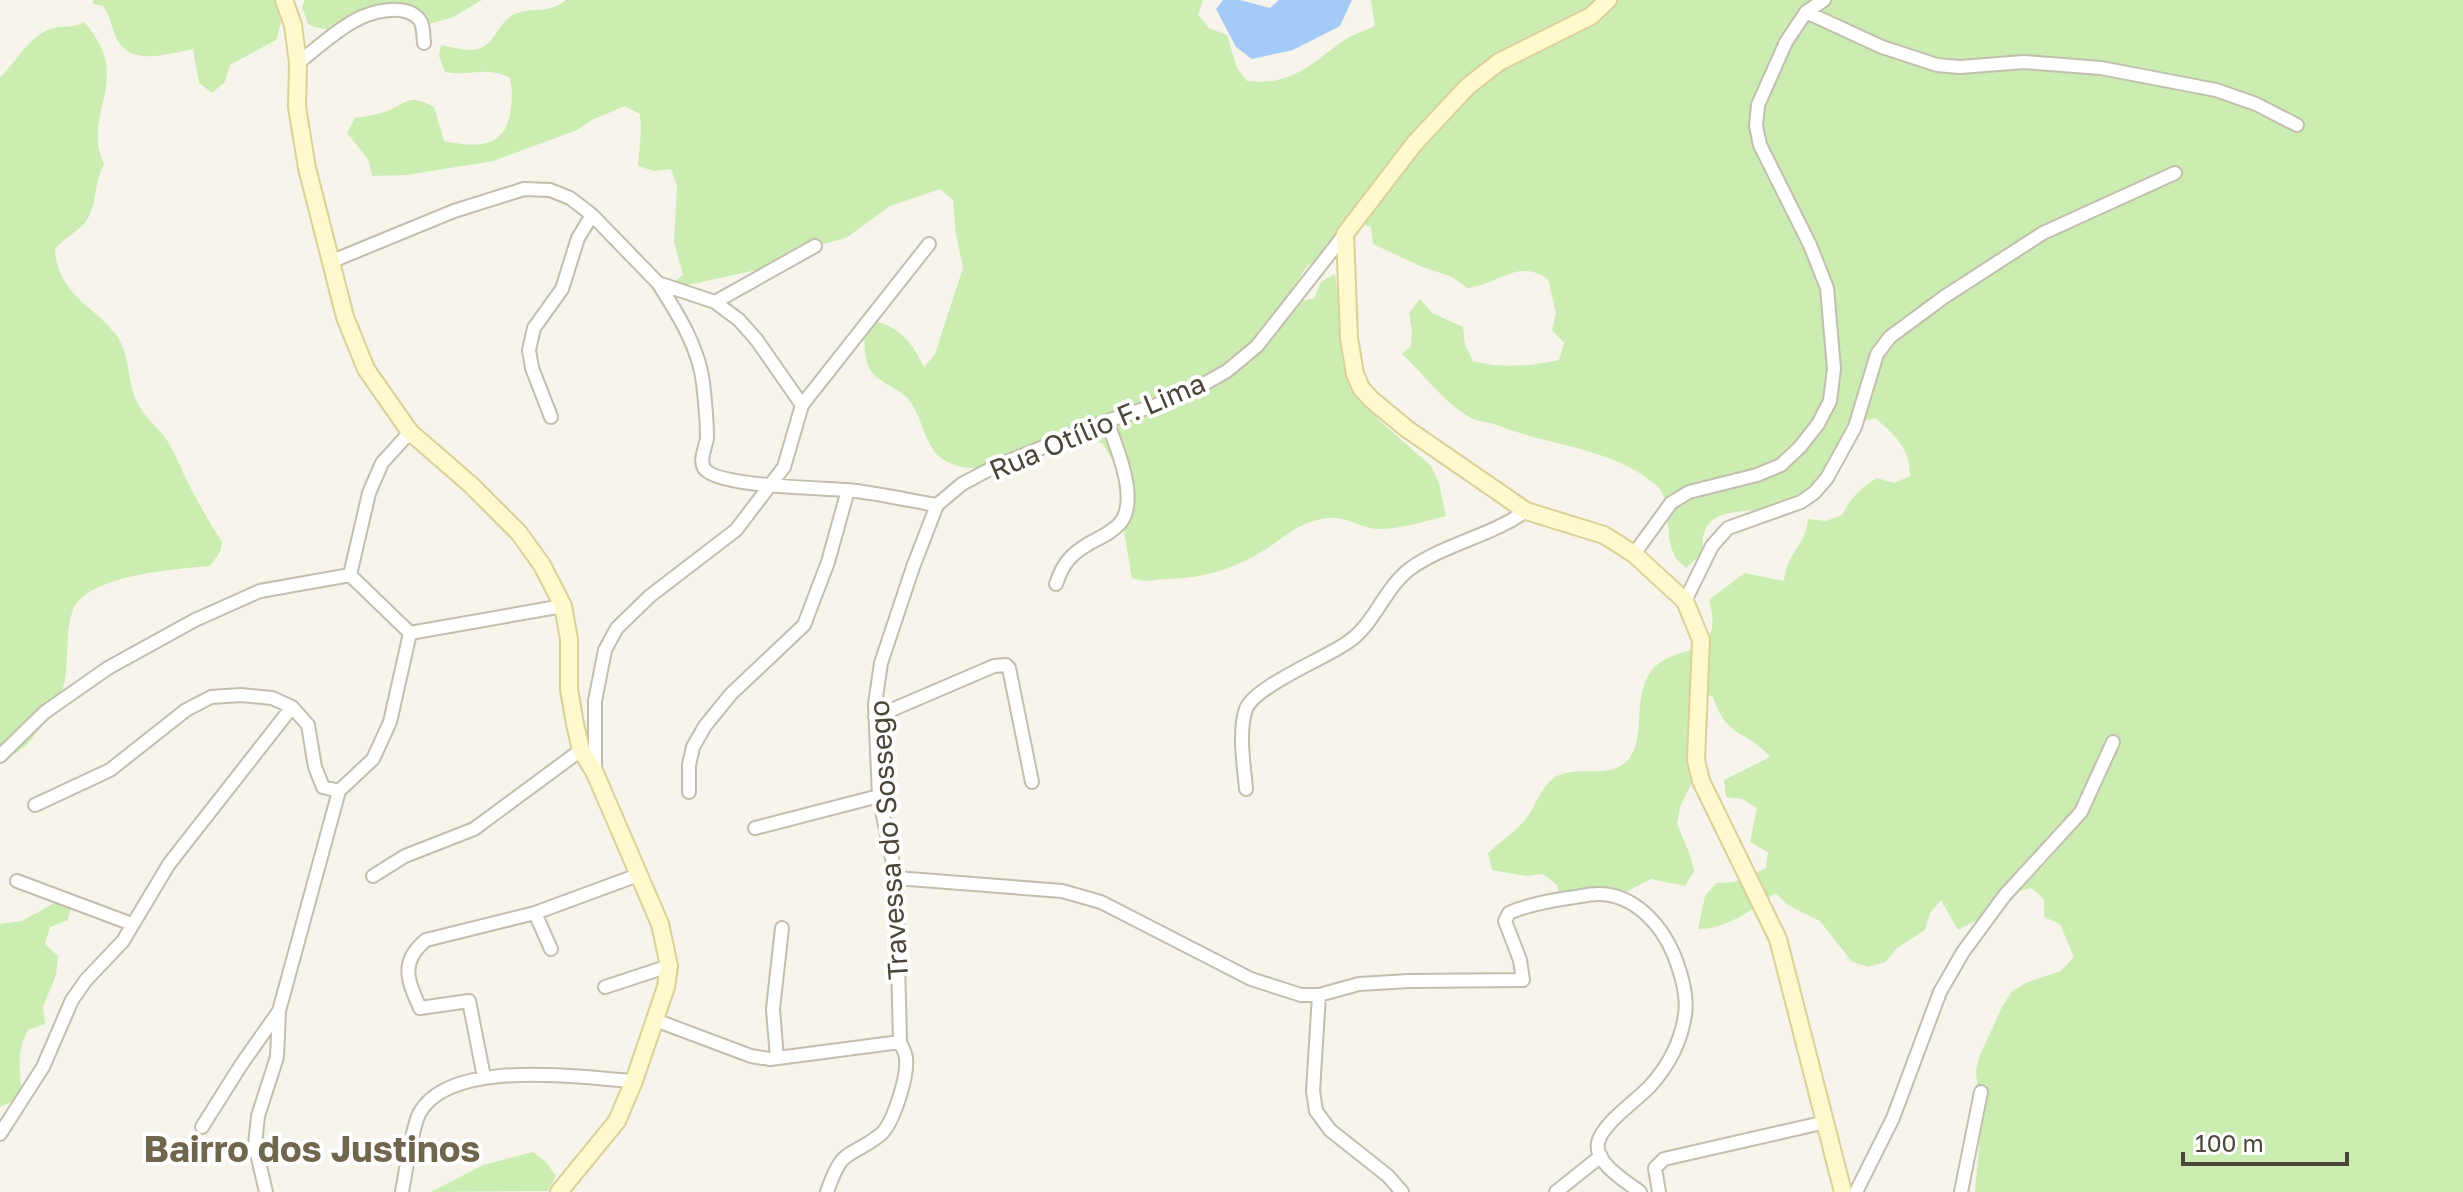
<svg xmlns="http://www.w3.org/2000/svg" width="2463" height="1192" font-family="'Golos Text',sans-serif">
  <style>
    .green { fill: #cbedb2 }
    .water { fill: #a4cbf7 }
    .lines { fill: none; stroke-linecap: round; stroke-linejoin: round }
    .street-casing { stroke: #c3bead; stroke-width: 16 }
    .secondary-casing { stroke: #dad098; stroke-width: 20 }
    .street { stroke: #fff; stroke-width: 12 }
    .secondary { stroke: #fff9cd; stroke-width: 16 }
    .labels { text-anchor: middle; dominant-baseline: central; stroke-width: 8; stroke-linejoin: round; paint-order: stroke }
    .street-label { font-size: 28px; fill: #4c4638; stroke: #fff }
    .district-label { font-size: 36px; font-weight: bold; fill: #70664e; stroke: #fff }
  </style>
  <rect width="100%" height="100%" fill="#f7f4eb"/>
  <!-- green -->
  <path class="green" d="M93 0H279L278 6 281 23 276 40 230 65 225 82 212 93 199 83 193 49C167 54 128 68 115 35 111 24 110 16 103 6L93 4Z
    M305 0H482L453 17 419 27 389 9C363 21 335 38 308 24L302 7Z
    M566 0H1203L1198 15 1209 28 1227 35 1237 68 1247 81C1290 86 1309 66 1340 43 1350 36 1363 31 1375 26L1371 0H2463V1192H1975L1981 1125 1976 1071 1980 1055 2002 1007 2012 991 2028 982 2061 971 2074 957 2060 924 2044 917V899L2031 888 2014 893 1989 914 1958 930 1941 900 1930 913 1925 930 1897 948 1885 962 1869 967 1852 962 1820 921 1788 905 1775 893C1752 910 1727 929 1698 929L1705 896 1716 883 1734 882 1766 868 1768 852 1750 842 1757 808 1742 799 1726 797 1724 780 1770 757C1746 729 1727 740 1713 697L1698 690 1695 776 1680 807 1677 824 1690 855 1694 871 1685 886 1651 879C1624 891 1618 905 1589 887L1559 894 1557 885 1543 874 1526 876 1492 870 1488 853C1500 842 1514 833 1525 820 1536 807 1541 785 1557 776 1579 765 1610 780 1628 760 1636 751 1638 736 1639 725 1641 669 1652 658 1705 647 1713 631 1715 619 1709 602L1711 598 1745 573 1784 581C1787 551 1805 548 1808 519L1826 521 1842 515C1851 498 1860 488 1877 478L1894 483 1910 476C1910 448 1895 435 1875 418L1858 423C1850 438 1836 474 1826 484 1819 491 1784 506 1775 508 1742 514 1698 504 1703 552L1686 568C1682 564 1676 560 1674 554 1663 534 1674 500 1656 485 1611 447 1549 446 1497 425 1490 422 1480 422 1473 419 1443 403 1426 376 1402 354L1411 346 1412 330 1409 313 1420 299 1432 313 1463 327 1465 345 1473 361C1501 369 1530 366 1559 360L1564 343 1552 330 1556 313 1548 279C1517 258 1500 284 1467 288L1452 277 1420 266 1373 244 1371 227 1354 222 1305 269 1296 284V301L1314 299 1321 282 1335 274 1344 342 1379 420 1431 466 1439 483 1446 516C1425 521 1401 529 1379 529 1353 528 1345 511 1314 521 1295 526 1282 539 1266 549 1235 569 1204 578 1168 579 1150 580 1150 583 1132 578L1123 526 1128 508 1120 474 1103 444 1088 436C1048 445 977 488 940 457 923 443 923 415 907 398 900 390 890 387 882 381 863 370 865 351 864 332L877 322C901 327 914 346 924 367L935 354 963 268 956 234 953 200 940 189 890 206 846 238 813 247 795 249 782 261 766 268 683 286 676 280 683 275 674 242 677 186 671 169 654 171 638 166 641 131 640 114 625 106 592 120 577 130 493 161 407 175 372 176 368 159 347 133 355 118C365 116 377 115 387 111 410 102 407 93 434 107L444 141C473 147 503 150 510 115 512 101 513 92 510 78 486 65 470 77 445 72L439 56 441 45C452 47 467 52 478 49 496 44 497 23 513 15 532 6 548 15 566 0Z
    M84 22C136 80 80 112 104 164 95 181 97 197 90 214 84 230 65 236 55 249 58 293 88 302 113 331 131 351 126 377 136 400 143 416 156 425 166 439 175 452 181 469 188 483 198 503 210 523 222 542L220 552 210 566C174 569 107 574 80 599 62 616 71 664 63 688 58 704 48 718 38 731 27 745 19 755 0 759V77C17 62 29 35 53 28 66 25 69 29 84 22Z
    M56 902 72 903 68 920 50 927 45 944 58 956 56 975 43 1007 45 1024 28 1030C14 1058 22 1069 21 1098L0 1107V924L22 921Z
    M533 1152 546 1162 556 1176 548 1191 431 1192 483 1165Z"/>
  <!-- water -->
  <path class="water" d="M1223 0H1240L1270 8 1279 0H1352L1340 26 1293 50 1252 59 1236 47 1216 9Z"/>
  <g class="lines">
    <!-- street casing -->
    <g class="street-casing">
      <path id="street" d="M1806 12 1882 47 1937 65 1960 67 2024 62 2101 68 2216 90 2256 104 2297 125
        M298 63C316 49 334 32 354 21 370 12 404 2 419 19 424 25 423 35 424 43
        M330 262 454 211 524 189 550 190 570 198 592 215 658 283 715 302 739 320 756 339 802 405 784 467 736 530 650 596 617 628 605 650 595 701V773
        M658 283C677 313 699 347 703 383 705 400 707 420 707 438 706 446 699 460 704 468 715 487 822 488 847 490 877 493 907 500 937 505
        M715 302 815 246
        M802 405 929 244
        M551 417 532 368 529 350 534 328 562 289 578 238 592 215
        M1634 554 1671 503 1689 492 1757 475 1781 465 1800 447 1818 424 1830 401 1834 369 1827 288 1810 245 1760 145 1756 126 1758 105 1786 42 1806 12 1824 0
        M1056 584C1063 563 1071 554 1090 543 1101 537 1113 532 1121 522 1139 498 1116 446 1107 421
        M1685 601 1712 546 1728 528 1801 502 1814 493 1827 478 1855 427 1877 354 1890 337 1944 297 2043 233 2175 173
        M410 633 350 575 369 493 382 463 410 432
        M410 633 563 606
        M875 717 994 666 1006 665 1009 668 1032 782
        M0 756 45 712 108 668 195 620 260 591 350 575
        M1246 789C1244 765 1238 732 1246 709 1255 686 1326 658 1348 642 1375 624 1384 588 1411 568 1447 543 1491 536 1526 511
        M689 792V765L693 747 705 726 731 694 804 625 828 562 848 490
        M35 805 110 770 186 710 211 697 241 695 272 698 292 707 308 725 315 767 323 787 339 791
        M755 828 879 796
        M373 876 405 856 474 829 581 750
        M896 878 1062 891 1101 902 1251 979 1301 995H1319L1359 984 1409 981 1523 980 1520 960 1505 921 1509 913C1527 905 1548 901 1568 898 1578 897 1588 894 1598 894 1634 894 1661 924 1674 955 1681 973 1688 996 1685 1015 1681 1041 1669 1065 1651 1085 1638 1100 1602 1123 1598 1143 1594 1163 1627 1182 1640 1192
        M17 881 132 924
        M535 913 551 949
        M605 987 669 966
        M1319 995 1313 1091 1316 1111 1330 1130 1388 1176 1402 1192
        M655 1020 751 1056 770 1059 900 1042
        M777 1058 773 1009 782 928
        M484 1077 469 1001 420 1008C408 981 399 962 426 940L535 913 638 875
        M202 1127 241 1065 279 1011
        M0 1134 43 1067 72 1000 86 980 123 941 169 864 292 707
        M266 1192 255 1145 258 1116 277 1057 279 1011 339 791 373 759 390 722 410 633
        M402 1192C406 1171 411 1131 419 1114 449 1057 581 1078 634 1081
        M827 1192C843 1145 848 1160 880 1135 893 1125 908 1076 906 1059 906 1053 902 1047 900 1042L896 878 879 796 875 704 881 663 913 567 937 505 962 484 992 468 1107 421 1181 397 1227 371 1257 346 1345 234
        M1556 1192 1601 1156
        M1659 1192 1655 1168 1664 1159 1826 1122
        M1856 1192 1893 1118 1940 992 1963 952 2005 895 2081 812 2113 742
        M1961 1192 1981 1092"/>
    </g>
    <!-- secondary casing -->
    <g class="secondary-casing">
      <path id="secondary" d="M284 0 293 25 298 63 297 107 307 168 345 317 366 369 410 432 470 484 519 533 542 565 563 606 569 639V689L575 724 581 750 595 773 660 924 669 966 666 987 634 1081 617 1121 559 1192
        M1608 0 1591 16 1499 62 1467 87 1414 144 1345 234 1349 338 1355 374 1361 388 1372 400 1407 429 1526 511 1604 535 1634 554 1685 601 1701 640 1696 760 1701 781 1778 939 1843 1192"/>
    </g>
    <!-- street -->
    <use href="#street" class="street"/>
    <!-- secondary -->
    <use href="#secondary" class="secondary"/>
  </g>
  <g class="labels">
    <!-- street labels -->
    <g class="street-label">
      <text transform="translate(1097 426) rotate(-23)">Rua Otílio F. Lima</text>
      <text transform="translate(888 840) rotate(-94)">Travessa do Sossego</text>
    </g>
    <!-- district labels -->
    <g class="district-label">
      <text x="312" y="1148">Bairro dos Justinos</text>
    </g>
  </g>
  <!-- scale -->
  <path d="M2183 1152v12h164v-12" fill="none" stroke="#4c4638" stroke-width="4"/>
  <text x="2195" y="1152" font-size="24" fill="#4c4638" stroke="#ffffff" stroke-width="6" paint-order="stroke">100 m</text>
</svg>
